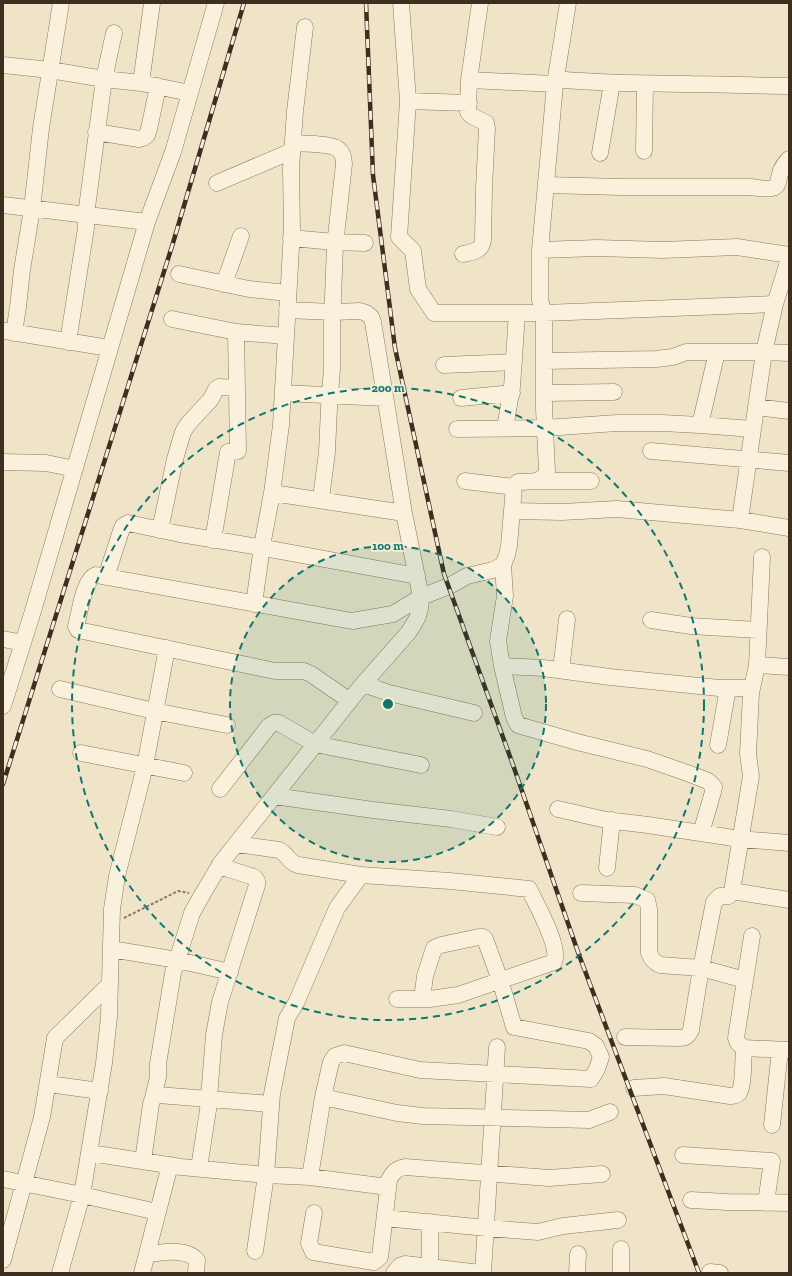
<svg xmlns="http://www.w3.org/2000/svg" width="792" height="1276" font-family="'Zilla Slab',serif">
  <style>
    .lines { fill: none; stroke-linecap: round; stroke-linejoin: round }
    .minor-casing { stroke: #8d765c; stroke-width: 17 }
    .path { stroke: #8d765c; stroke-width: 2; stroke-dasharray: 3 2; stroke-linecap: butt }
    .minor { stroke: #faf1dc; stroke-width: 16 }
    .rail-casing { stroke: #3d2e20; stroke-width: 4.5 }
    .rail { stroke: #f7eed8; stroke-width: 3; stroke-dasharray: 9; stroke-linecap: butt }
    .ring { fill: none; stroke: #0f766e; stroke-width: 2; stroke-dasharray: 7 5 }
    .centre { fill: #0f766e; stroke: #f7eed8; stroke-width: 2 }
    .ring-label { font-size: 12px; text-anchor: middle; font-weight: bold; fill: #0f766e; stroke: #f7eed8; stroke-width: 3.5; stroke-linejoin: round; paint-order: stroke }
  </style>
  <rect width="100%" height="100%" fill="#f0e4c8"/>
  <g class="lines">
    <!-- minor casing -->
    <g class="minor-casing">
      <path id="minor" d="M401 3 408 101 399 237 413 251 418 289 434 313H544L775 304
        M3 65 50 70 104 79 141 83 190 93
        M556 79C601 84 646 83 691 84 724 84 756 86 789 86
        M469 80 555 84
        M141 83 152 3
        M408 101 469 103
        M96 132 139 139 143 138 147 135 149 129 158 86
        M293 143C303 144 330 143 338 149 343 153 344 158 344 164L335 245 332 324V368L329 408 327 452 321 499
        M644 151 645 84
        M600 153 612 83
        M217 183 292 151
        M546 185 621 187H751C792 194 769 178 789 159
        M3 205 147 222
        M291 238 335 242 365 243
        M540 250 597 248 663 250 737 247 789 255
        M463 254C473 252 482 251 483 240L484 188 487 128 486 123 472 116 468 112 469 80 480 3
        M179 274 249 289 288 293
        M224 284 241 236
        M172 319 236 332 286 336
        M5 331 109 348
        M236 332 238 451
        M14 333 18 307 22 270 32 209 41 128 61 3
        M68 342 86 228V215L104 79 114 33
        M544 361 656 359 673 357 686 352H717
        M444 365 514 362
        M283 393 385 398
        M544 393 614 392
        M461 398 512 393
        M756 407 789 411
        M700 425 753 429
        M505 428 512 387 517 313
        M457 429 545 428 617 423H662L700 425 717 352H764L789 353
        M651 451 789 463
        M3 462 46 463 75 469
        M465 481 514 487
        M540 481H591
        M272 493 404 513
        M512 511 562 512 617 509 740 520 789 528
        M740 520 764 352 775 304 789 259
        M160 530 175 459 183 432 188 424 211 399 216 389 219 387 237 388
        M213 540 228 452
        M503 565 505 596 498 641 502 666 514 717 518 725 577 742 647 759 690 774 708 781 714 787 713 792 701 833
        M106 577 121 531 123 526 128 523 180 534 259 547 417 576
        M254 604 262 546 272 493 281 425 292 230 291 169 295 111 305 27
        M651 620 691 626 758 630
        M3 639 23 643
        M757 665 789 667
        M502 666 543 668 610 677 719 688H751
        M561 670 567 619
        M363 684 389 693 474 713
        M60 689 154 711 227 725
        M350 701 311 674 304 671H275L78 630 76 626C80 613 83 580 96 575L352 621 393 614 421 597 449 586 467 576 493 570 503 565 507 555 509 546 514 487 518 482C530 481 542 484 547 471L544 408V313L540 300V250L555 84 568 3
        M3 706 33 611 147 222 173 152 216 3
        M718 745 728 688
        M81 753 184 773
        M220 789 269 726 274 723H279L315 744 421 765
        M274 796 373 810 451 819 497 827
        M558 809 606 820 648 825 740 839 789 843
        M236 844 279 850C287 853 288 862 298 865L361 875
        M607 868 612 820
        M732 891 789 900
        M581 893 635 895 647 900 649 909V953C652 960 654 962 660 965L701 968 745 980
        M752 936 736 1038 738 1043 744 1048 789 1050
        M111 949 177 960 230 972
        M625 1037 679 1038C686 1038 688 1036 691 1030L701 968 714 902 720 896H729L732 891 751 776 748 754 751 693 757 665 762 557
        M48 1084 100 1091
        M634 1088 664 1086 730 1096C733 1096 736 1096 739 1093 744 1085 743 1058 744 1048
        M323 1097 397 1113 423 1116 589 1120 610 1112
        M153 1098 158 1077V1064L173 973 192 913 202 895 221 863 363 684 408 633C417 620 421 613 421 597L404 513 373 322 371 317 366 313 360 311 333 312 287 310
        M772 1125 780 1050
        M90 1153 181 1167 266 1175 310 1177 388 1187
        M683 1155 772 1161 766 1203
        M143 1161 151 1104 153 1098 158 1095 271 1104
        M199 1168 208 1110 214 1035 220 1002 257 885V881L254 877 219 866
        M310 1177 323 1097 331 1062 335 1056 344 1053 420 1070 591 1079 597 1069 601 1057 596 1046 589 1041 514 1027 500 980 485 939 483 937H479L441 945 434 948 425 976 422 999
        M3 1179 82 1195 157 1212
        M691 1200 727 1202 789 1203
        M314 1213 309 1243 313 1252 374 1262 380 1257 389 1180C393 1172 396 1169 405 1167L549 1178 602 1174
        M385 1218 486 1228 538 1232 563 1226 618 1220
        M255 1251 266 1175 272 1094 287 1018 296 1003 337 908 361 875 450 881 529 889C536 904 561 947 554 962L458 995 430 999H397
        M147 1254C162 1253 185 1247 197 1260L196 1273
        M3 1260 42 1117 55 1038 110 984
        M710 1272 720 1273
        M60 1273 82 1195 104 1063 109 1017 112 909 117 876 145 766 167 648
        M142 1273 170 1165
        M394 1273 400 1266 405 1264 480 1273
        M430 1273V1222
        M483 1273 497 1047
        M577 1273 578 1254
        M621 1273V1249"/>
    </g>
    <!-- path -->
    <path class="path" d="M124 918 178 891 189 893"/>
    <!-- minor -->
    <use href="#minor" class="minor"/>
    <!-- rail casing -->
    <g class="rail-casing">
      <path id="rail" d="M366 3 373 175 395 348 444 574 513 765 579 955 699 1273
        M3 784 173 243 244 3"/>
    </g>
    <!-- rail -->
    <use href="#rail" class="rail"/>
  </g>
  <!-- distance rings -->
  <circle cx="388" cy="704" r="158" fill="#0f766e" fill-opacity=".12"/>
  <g class="ring">
    <circle cx="388" cy="704" r="158"/>
    <circle cx="388" cy="704" r="316"/>
  </g>
  <circle cx="388" cy="704" r="6" class="centre"/>
  <g class="ring-label">
    <text x="388" y="392">200 m</text>
    <text x="388" y="550">100 m</text>
  </g>
  <!-- border -->
  <rect width="792" height="1276" fill="none" stroke="#3d2e20" stroke-width="8"/>
</svg>
